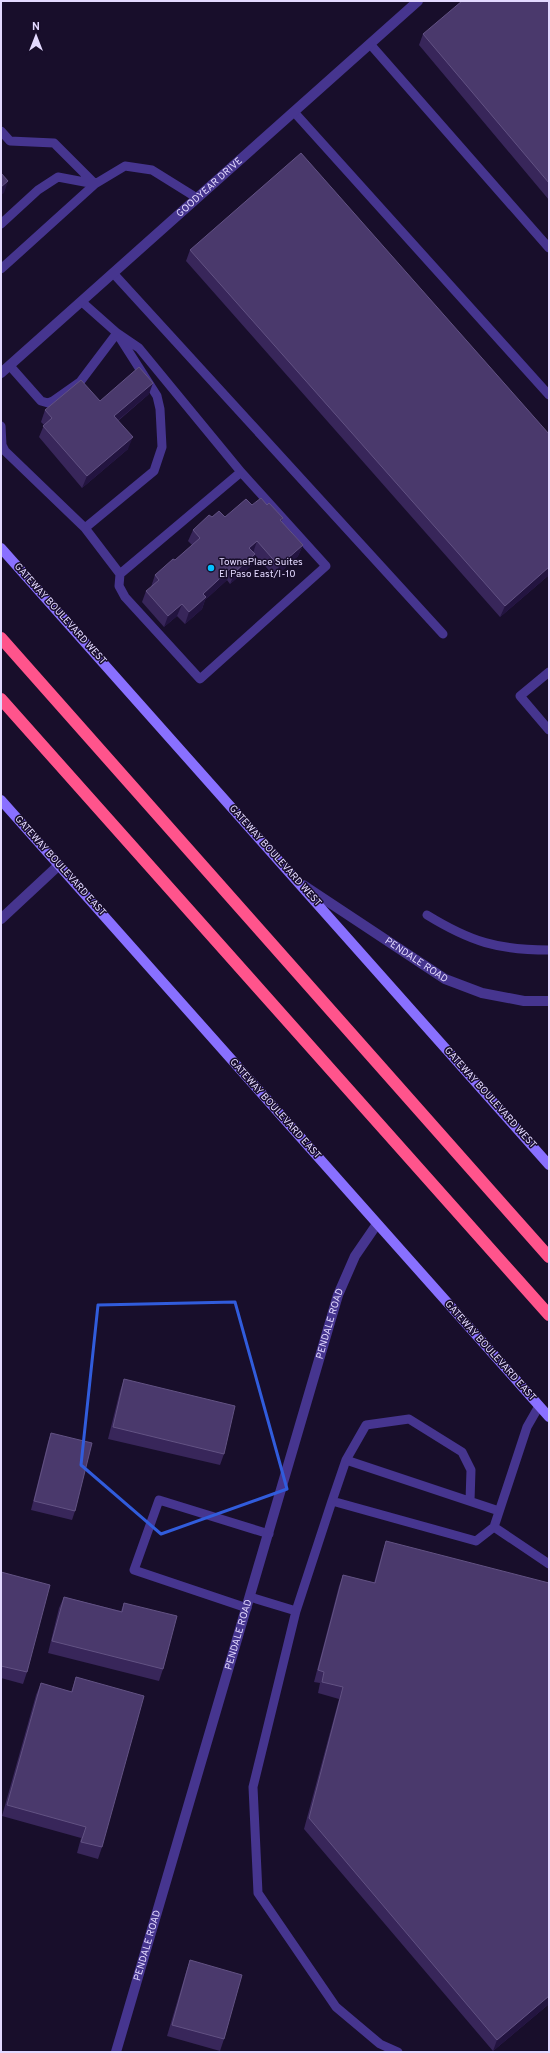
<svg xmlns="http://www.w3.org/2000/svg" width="550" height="2053" font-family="Overpass,sans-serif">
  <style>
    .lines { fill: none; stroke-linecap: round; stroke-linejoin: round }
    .service { stroke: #46358f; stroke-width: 9 }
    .minor { stroke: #46358f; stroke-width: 10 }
    .tertiary { stroke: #46358f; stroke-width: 10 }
    .secondary { stroke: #8970ff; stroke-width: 10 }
    .motorway { stroke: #ff548c; stroke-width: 12 }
    .wall { fill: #38265a }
    .shaded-wall { fill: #231440 }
    .building { fill: #4a396c; stroke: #625283 }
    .marked { fill: none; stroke: #315cdc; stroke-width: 3; stroke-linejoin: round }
    .poi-dot { fill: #05c0ff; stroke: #180e2b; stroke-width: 1.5 }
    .labels { text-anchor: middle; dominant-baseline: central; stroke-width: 3; stroke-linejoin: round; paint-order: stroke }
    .street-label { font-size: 10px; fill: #e3d9ff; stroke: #180e2b }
    .poi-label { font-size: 10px; fill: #e3d9ff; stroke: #180e2b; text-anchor: start }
  </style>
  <rect width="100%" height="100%" fill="#180e2b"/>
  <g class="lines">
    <!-- service -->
    <path class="service" d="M370 44 549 248
      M294 112 549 395
      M1 131 10 141 54 143 95 184
      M1 224 38 190 58 177 95 184
      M1 269 95 184 125 166 152 170 197 198
      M113 273 443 634
      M82 302 117 333 139 348 241 472 120 574 85 528
      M10 366 41 401 48 403 53 401 80 382 117 333
      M1 426 2 445 5 451 85 528 154 471 162 447 160 409 157 396 120 338
      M120 574 119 586 125 597 200 679 326 566 241 472
      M549 672 520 696 549 730
      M427 915C471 942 498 950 549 950
      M346 1460 499 1511
      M332 1501 346 1460 366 1425 409 1419 462 1452 471 1470 470 1501
      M494 1527 549 1564
      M250 1597 296 1611 253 1787 258 1893 336 2007 380 2044 398 2052
      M247 1608 134 1570 159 1500 269 1534
      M296 1611 332 1501 476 1541 494 1527 527 1427 539 1406"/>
    <!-- minor -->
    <path class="minor" d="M1 919 59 865"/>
    <!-- tertiary -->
    <g class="tertiary">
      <path id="s1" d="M1 373 418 1"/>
      <path id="s2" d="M303 885 445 979 482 993 524 1001H549"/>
      <path id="s3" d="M116 2052 338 1295 355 1256 377 1224"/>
    </g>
    <!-- secondary -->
    <path class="secondary" d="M1 548 549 1165
      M1 800 549 1417"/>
    <!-- motorway -->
    <path class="motorway" d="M1 638 549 1257
      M1 699 549 1315"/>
  </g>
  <!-- wall -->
  <path class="wall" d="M549 1V200L419 45 423 34Z
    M190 250 549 575 500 617 186 261Z
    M149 394 118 421 128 449 82 488 39 437 44 425 41 422 45 410 100 401Z
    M252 505H267L283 518 281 522 303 545 298 556 275 577 255 555 251 566 230 584 227 580 205 600 202 609 185 624 177 616 164 627 142 602 146 591 151 587 155 575 175 560 192 545 188 541 193 530 212 517H225Z
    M124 1379 224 1454 220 1465 108 1439 120 1391Z
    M51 1433 75 1511 72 1520 31 1510 48 1442Z
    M386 1541 549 2004 493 2051 304 1829 339 1699 318 1693 320 1683 314 1682 339 1586 343 1575 374 1583 382 1553Z
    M1 1572 27 1672 23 1684 1 1678Z
    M64 1597 121 1611 124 1603 163 1669 159 1681 48 1653 59 1608Z
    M76 1677 102 1847 98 1859 77 1853 81 1838 2 1816 36 1695 41 1683 71 1692Z
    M190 1960 224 2039 220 2051 167 2036 186 1972Z"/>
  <!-- shaded-wall -->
  <path class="shaded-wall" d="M8 181 4 193 1 195V187Z
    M153 383 149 394 110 427 114 416Z
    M133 437 128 449 82 488 87 476Z
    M257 541 253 553 249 548Z
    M303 545 298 556 275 577 279 566Z
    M255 554 251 566 230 584 235 572Z
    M549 567V575L500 617 505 606Z
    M231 568 227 580 205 600 202 609 185 624 189 612 203 594Z
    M182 604 177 616 164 627 168 616Z
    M549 1996V2004L493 2051 497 2040Z"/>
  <!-- building -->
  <path class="building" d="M462 1H549V183L423 34Z
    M301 153 549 434V567L505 606 190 250Z
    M1 173 8 181 1 187Z
    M139 367 153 383 114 416 133 437 87 476 43 426 52 418 45 410 81 380 100 401Z
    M261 498 267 505 269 503 283 518 280 520 303 545 279 566 257 541 249 548 255 554 235 572 231 568 203 594 206 597 189 612 182 604 168 616 146 591 159 580 155 575 173 559 175 560 200 538 193 530 209 515 212 517 219 511 225 517 246 499 252 505Z
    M124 1379 235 1406 224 1454 113 1427Z
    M51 1433 92 1443 75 1511 34 1501Z
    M386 1541 549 1583V1996L497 2040 309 1818 343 1687 322 1682 324 1672 318 1670 343 1575 375 1583Z
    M1 1572 50 1585 27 1672 1 1666Z
    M64 1597 122 1612 124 1603 177 1616 163 1669 52 1641Z
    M76 1677 144 1696 102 1847 81 1842 86 1827 7 1805 41 1683 72 1692Z
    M190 1960 242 1975 224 2039 172 2025Z"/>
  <!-- marked area -->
  <path class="marked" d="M235 1302 287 1489 161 1534 81 1465 98 1305Z"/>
  <!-- markers -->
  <circle class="poi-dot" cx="211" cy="568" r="4"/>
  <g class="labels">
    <!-- street labels -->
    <g class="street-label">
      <text stroke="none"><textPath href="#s1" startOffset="279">GOODYEAR DRIVE</textPath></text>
      <text transform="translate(60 614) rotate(48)">GATEWAY BOULEVARD WEST</text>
      <text transform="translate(275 856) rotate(48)">GATEWAY BOULEVARD WEST</text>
      <text transform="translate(60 866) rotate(48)">GATEWAY BOULEVARD EAST</text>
      <text stroke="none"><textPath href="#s2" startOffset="136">PENDALE ROAD</textPath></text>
      <text transform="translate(490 1098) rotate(48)">GATEWAY BOULEVARD WEST</text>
      <text transform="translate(275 1109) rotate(48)">GATEWAY BOULEVARD EAST</text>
      <text stroke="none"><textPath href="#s3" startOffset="759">PENDALE ROAD</textPath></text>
      <text transform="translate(490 1351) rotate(48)">GATEWAY BOULEVARD EAST</text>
      <text stroke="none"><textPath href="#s3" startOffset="435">PENDALE ROAD</textPath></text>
      <text stroke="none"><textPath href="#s3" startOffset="111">PENDALE ROAD</textPath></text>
    </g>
    <!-- poi labels -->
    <g class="poi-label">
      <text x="219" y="562">TownePlace Suites<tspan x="219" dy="12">El Paso East/I-10</tspan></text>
    </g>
  </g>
  <!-- border -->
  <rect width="550" height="2053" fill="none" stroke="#e3d9ff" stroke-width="4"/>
  <!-- north arrow -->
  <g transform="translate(36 36)" stroke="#180e2b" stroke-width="3" paint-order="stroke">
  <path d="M0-3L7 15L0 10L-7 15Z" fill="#e3d9ff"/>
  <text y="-6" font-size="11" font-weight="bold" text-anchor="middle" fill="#e3d9ff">N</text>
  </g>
</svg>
